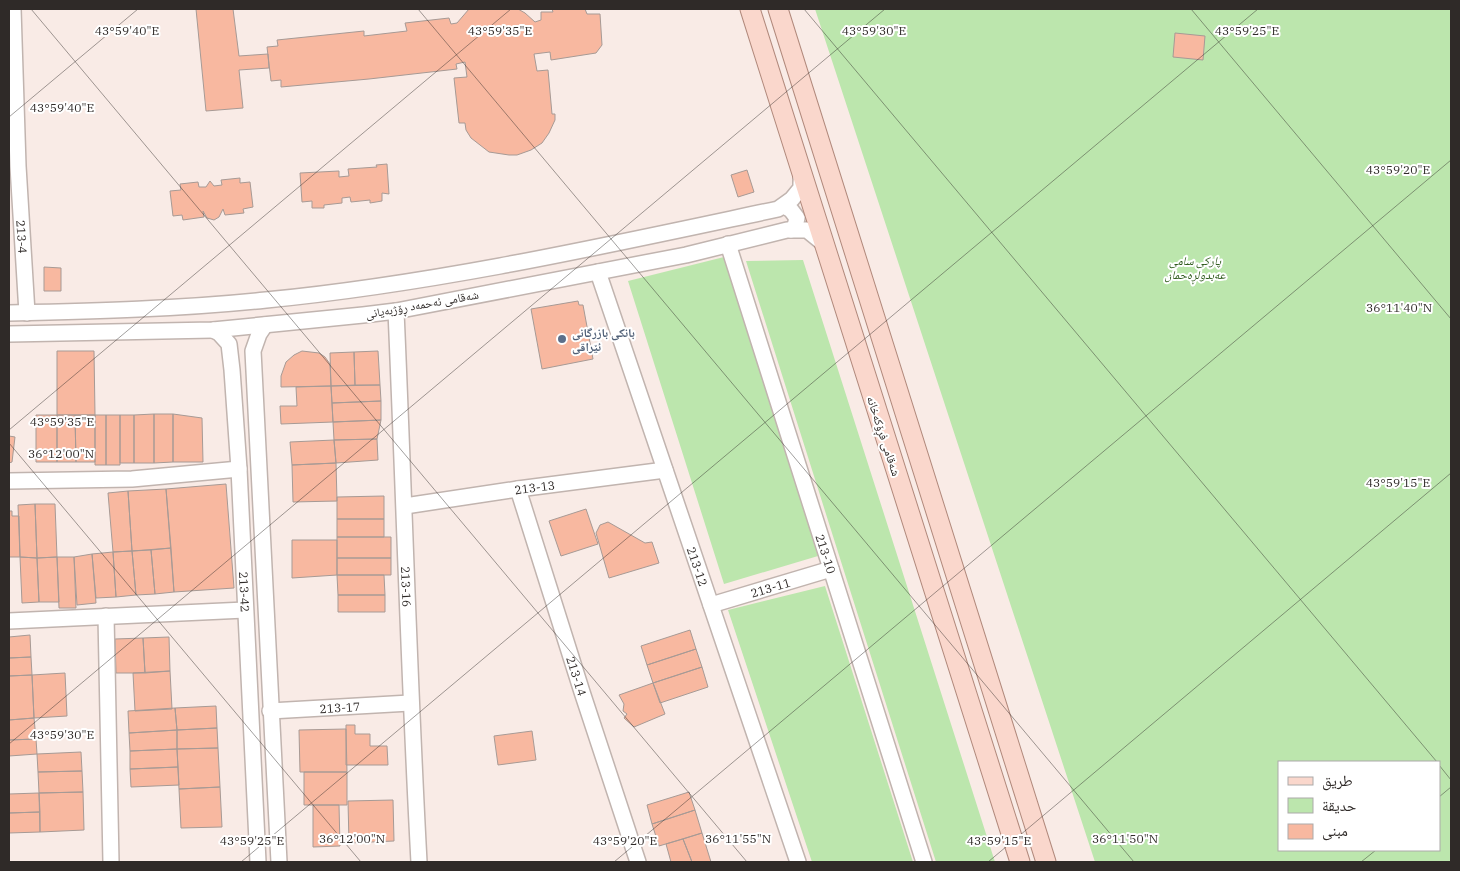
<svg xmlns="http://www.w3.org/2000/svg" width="1460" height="871" font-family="'IBM Plex Serif','Noto Naskh Arabic',serif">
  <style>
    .green { fill: #bce6ad; fill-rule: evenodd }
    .building { fill: #f8b8a0; stroke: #a79a95 }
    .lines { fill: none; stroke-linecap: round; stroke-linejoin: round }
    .minor-casing { stroke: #c1b4af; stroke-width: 18 }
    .major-casing { stroke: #b1897c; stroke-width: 21 }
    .minor { stroke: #fff; stroke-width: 15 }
    .major { stroke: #fad7cc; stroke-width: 19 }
    .ticks { fill: none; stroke: #2f2a28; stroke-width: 1; stroke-opacity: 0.45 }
    .service-dot { fill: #5c6f8a; stroke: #fff; stroke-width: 2 }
    .labels { text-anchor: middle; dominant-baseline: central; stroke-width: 4; stroke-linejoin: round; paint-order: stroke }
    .street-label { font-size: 12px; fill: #2f2a28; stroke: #fff }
    .park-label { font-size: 12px; font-style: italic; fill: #2d591a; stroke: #fff }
    .service-label { font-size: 12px; font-weight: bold; fill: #4e5e75; stroke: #fff; text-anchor: start }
    .ticks-label { font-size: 12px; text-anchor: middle; fill: #2f2a28; stroke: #fff; stroke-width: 4; stroke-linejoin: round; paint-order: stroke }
  </style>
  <rect width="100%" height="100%" fill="#f9ebe6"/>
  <!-- green -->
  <path class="green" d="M815 9H1451V862H1095ZM1279 762H1439V850H1279Z
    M724 257 818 556 724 584 628 281Z
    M803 260 995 862H936L746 261Z
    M825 586 913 862H812L728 610Z"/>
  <!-- building -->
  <path class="building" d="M196 9H233L239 56 268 54 269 68 239 70 243 108 206 111Z
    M469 9H518L525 13 535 22 541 20V12H553L552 9H585L587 14H600L602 45 596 53 551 60 550 52 534 54 537 71 548 70 552 114H555V120L549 133 542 143 531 150 517 155H509L489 152 471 138 466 130 465 123H459L454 78 467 77 465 62 456 64 457 69 369 79 281 87V80L271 81 267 47 278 46 277 40 364 31V36L407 31 405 23 449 18 451 24 457 23Z
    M1175 33 1205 36 1203 60 1173 57Z
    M387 164 389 194 382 193V201L370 203V200L351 202 350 197 342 198V203L324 205V208H312V201L302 202 300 173 339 171V177L349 176 348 169 377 167 376 165Z
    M747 170 754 192 738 197 731 175Z
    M240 178V183L250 182 253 207 243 209 244 213 225 215 223 209 219 217 214 220 207 218 203 211 204 217 183 220 182 215 173 216 170 191 181 190 180 184 198 182 199 187H206L210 181 214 186 222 185 221 180Z
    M44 267 61 268V291H44Z
    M578 301 579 305H583L593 359 542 369 531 309Z
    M57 351H94L95 415H57Z
    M302 351 319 353 325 357 330 364 331 386 281 387V376L286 362 294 355Z
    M378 351 380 385H355L354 352Z
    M354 352 355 385 331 386 330 353Z
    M380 385 381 401 332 403 331 386Z
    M331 386 333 422 281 424 280 406H297L296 387Z
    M381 401V420L333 422 332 403Z
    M154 414V463H134V415Z
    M154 414H173V462L154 463Z
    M173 414 202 418 203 462H173Z
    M36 415H57V462H36Z
    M57 415H75L76 462H57Z
    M75 415H95V462H76Z
    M95 415H106V465H95Z
    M106 415H120V465H106Z
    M120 415H134V463H120Z
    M381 420 377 439 334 440 333 422Z
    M9 436 15 437 12 462 9 463Z
    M377 439 378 460 336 463 334 440Z
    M334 440 336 463 292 465 290 442Z
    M336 463 337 501 293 502 292 465Z
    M226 484 234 588 174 592 166 489Z
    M166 489 171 548 132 551 128 491Z
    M128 491 132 551 113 552 108 493Z
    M384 496V519H337V497Z
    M35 504H55L57 557 37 558Z
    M35 504 37 558 20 557 18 505Z
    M586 509 598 544 561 556 549 521Z
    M9 511H12V516H19L20 557H9Z
    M337 519H384V537H337Z
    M608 522 645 543 652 542 659 563 609 578 596 533 600 525Z
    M337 537H391V558H337Z
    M292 540H337V575L292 578Z
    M171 548 174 592 155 594 151 550Z
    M151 550 155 594 136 595 132 551Z
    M132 551 136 595 116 597 113 552Z
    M113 552 116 597 96 598 92 554Z
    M92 554 96 603 77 605 74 557Z
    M20 557 37 558 39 602 22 603Z
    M57 557H74L76 608H59Z
    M57 557 59 602H39L37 558Z
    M337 558H391V575H337Z
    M337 575H384L385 595H338Z
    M338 595H385V612H338Z
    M690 630 696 649 647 665 641 646Z
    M30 635 31 657 9 658V637Z
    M169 637 170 671 145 673 143 638Z
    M143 638 145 673H116L115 639Z
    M696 649 702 667 653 683 647 665Z
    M31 657 32 675 9 676V658Z
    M702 667 708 687 660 703 653 683Z
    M170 671 172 709 135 711 133 673Z
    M65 673 67 716 34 718 32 675Z
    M32 675 34 718 9 720V676Z
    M653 683 665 714 634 727 624 718 627 714 623 711 624 704 619 695Z
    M216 706 217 728 177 730 175 708Z
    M175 708 177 730 129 733 128 711Z
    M34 718 36 739 9 740V720Z
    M346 725H355V734H370V746H387L388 765H346Z
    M217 728 218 748 177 749V730Z
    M346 729 347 772H300L299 730Z
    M177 730V749L130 751 129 733Z
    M532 731 536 760 498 765 494 736Z
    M36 739 37 754 9 756V740Z
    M218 748 220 787 179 789 177 749Z
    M177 749 178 767 130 769V751Z
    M81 752 82 771 38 772 37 754Z
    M178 767 179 785 131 787 130 769Z
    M82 771 83 792 39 793 38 772Z
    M304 772H347V805H304Z
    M220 787 222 827 181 828 179 789Z
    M83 792 84 830 40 832 39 793Z
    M689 792 695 810 652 824 647 805Z
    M39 793 40 812 9 813V794Z
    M393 800 394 841 349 843 348 801Z
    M313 805H339L340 846 313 847Z
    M695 810 702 833 659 846 652 824Z
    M40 812V832L9 833V813Z
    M702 833 711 862H692L683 839Z
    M683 839 692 862H671L666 844Z"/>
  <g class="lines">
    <!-- minor casing -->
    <g class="minor-casing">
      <g id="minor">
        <path id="s1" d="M13 9 18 166 27 313"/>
        <path d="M784 206 791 210 797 218 795 226 791 230"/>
        <path id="s2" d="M728 244 924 862"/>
        <path id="s3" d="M598 272 798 862"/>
        <path id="s4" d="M396 311C404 494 409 678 419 862"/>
        <path d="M9 313C95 311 181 309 266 300 439 283 608 245 778 209L792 199 801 188V173"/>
        <path d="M265 325 259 334 253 351 279 862"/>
        <path id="s5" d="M213 330 219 333 229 344 232 370 239 469 258 862"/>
        <path d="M9 334 213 330 363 315 396 311 686 255 787 230H807L823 243"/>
        <path d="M9 481 132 479 239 469"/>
        <path id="s6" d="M518 489 582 692 638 862"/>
        <path id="s7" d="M405 506 518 489 665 470"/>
        <path id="s8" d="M711 605 831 569"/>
        <path d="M106 616 111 862"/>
        <path d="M9 621 245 610"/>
        <path id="s9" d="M270 711 410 703"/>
      </g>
    </g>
    <!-- major casing -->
    <g class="major-casing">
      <path id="major" d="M750 9 1020 862
        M778 9 1046 862"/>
    </g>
    <!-- minor -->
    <use href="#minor" class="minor"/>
    <!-- major -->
    <use href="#major" class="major"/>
  </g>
  <!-- ticks -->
  <path class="ticks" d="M31 9 747 862M418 9 1134 862M804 9 1437 762M1191 9 1451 319M9 117 138 9M9 430 511 9M9 443 361 862M9 744 885 9M1439 765 1451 780M1439 797 1451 787M241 862 1258 9M614 862 1451 160M988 862 1451 473M1361 862 1376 850"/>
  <!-- markers -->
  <circle class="service-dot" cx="562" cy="339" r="5"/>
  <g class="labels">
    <!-- street labels -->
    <g class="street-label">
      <text stroke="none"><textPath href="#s1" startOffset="228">213-4</textPath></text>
      <text transform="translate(422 304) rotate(-10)">شەقامی ئەحمەد ڕۆژبەیانی</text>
      <text transform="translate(884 436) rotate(72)">شەقامی فڕۆکەخانە</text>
      <text stroke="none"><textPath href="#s7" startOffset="131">213-13</textPath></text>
      <text stroke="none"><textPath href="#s2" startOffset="325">213-10</textPath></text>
      <text stroke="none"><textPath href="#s3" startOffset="311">213-12</textPath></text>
      <text stroke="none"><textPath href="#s4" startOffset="276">213-16</textPath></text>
      <text stroke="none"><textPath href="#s8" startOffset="62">213-11</textPath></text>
      <text stroke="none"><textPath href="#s5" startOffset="270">213-42</textPath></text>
      <text stroke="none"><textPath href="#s6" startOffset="196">213-14</textPath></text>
      <text stroke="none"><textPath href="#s9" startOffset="70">213-17</textPath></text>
    </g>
    <!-- park labels -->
    <g class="park-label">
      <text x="1195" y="260">پارکی سامی<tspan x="1195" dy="14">عەبدولڕەحمان</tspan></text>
    </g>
    <!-- service labels -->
    <g class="service-label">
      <text x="572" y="332">بانکی بازرگانی<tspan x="572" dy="14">ئێراقی</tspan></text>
    </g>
  </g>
  <g class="ticks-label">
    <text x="127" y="35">43°59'40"E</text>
    <text x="500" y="35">43°59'35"E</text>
    <text x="874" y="35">43°59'30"E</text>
    <text x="1247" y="35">43°59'25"E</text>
    <text x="62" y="112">43°59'40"E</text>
    <text x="1398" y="174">43°59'20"E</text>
    <text x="1399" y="312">36°11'40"N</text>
    <text x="62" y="426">43°59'35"E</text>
    <text x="61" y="458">36°12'00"N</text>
    <text x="1398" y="487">43°59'15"E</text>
    <text x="62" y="739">43°59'30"E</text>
    <text x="352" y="843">36°12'00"N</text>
    <text x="738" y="843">36°11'55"N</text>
    <text x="1125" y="843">36°11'50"N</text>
    <text x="252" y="845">43°59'25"E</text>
    <text x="625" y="845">43°59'20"E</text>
    <text x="999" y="845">43°59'15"E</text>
  </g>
  <!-- border -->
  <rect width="1460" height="871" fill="none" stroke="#2f2a28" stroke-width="20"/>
  <!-- legend -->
  <rect x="1278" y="761" width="162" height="90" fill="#ffffff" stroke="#acaaa9"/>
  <rect x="1288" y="777" width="25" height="8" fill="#fad7cc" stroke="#acaaa9"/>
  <text x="1322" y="786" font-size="15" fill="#2f2a28">طريق</text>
  <rect x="1288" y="798" width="25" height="15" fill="#bce6ad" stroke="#acaaa9"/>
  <text x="1322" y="811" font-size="15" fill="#2f2a28">حديقة</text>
  <rect x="1288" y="824" width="25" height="15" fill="#f8b8a0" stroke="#acaaa9"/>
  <text x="1322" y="836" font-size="15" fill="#2f2a28">مبنى</text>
</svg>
